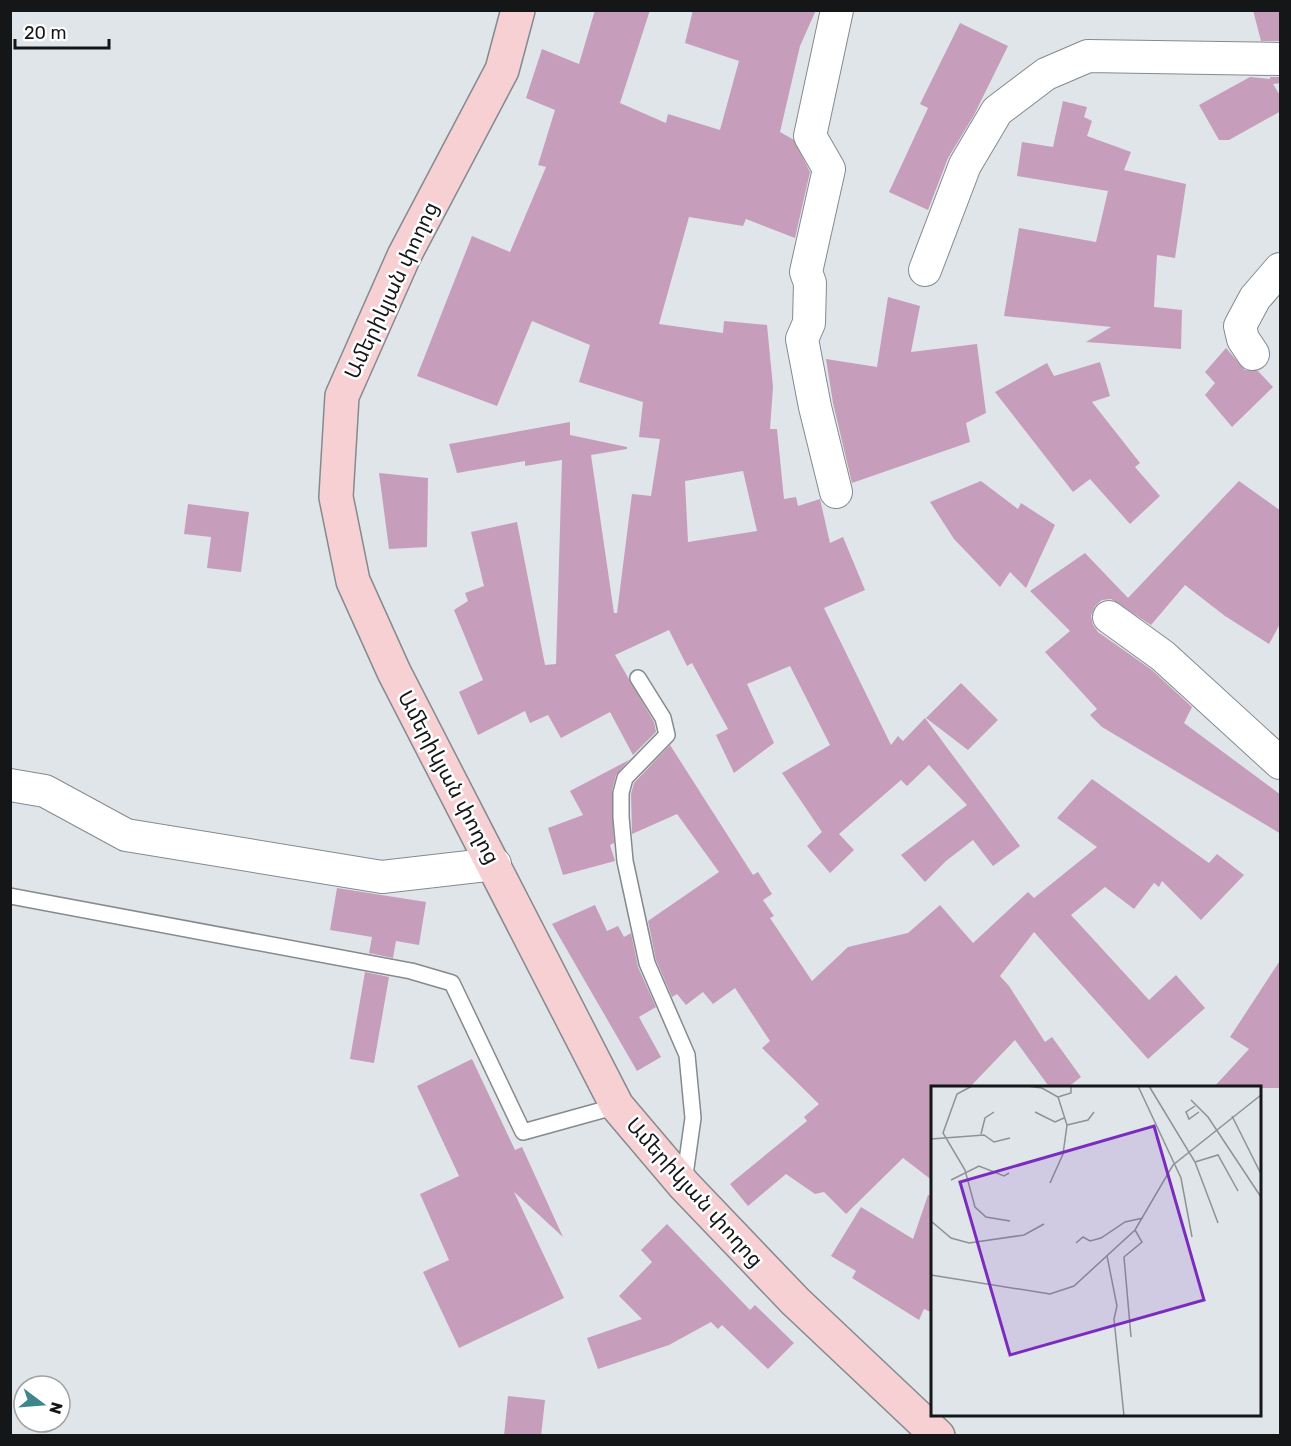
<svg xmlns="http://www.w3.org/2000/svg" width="1291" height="1446" font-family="Rubik,'Noto Sans Armenian',sans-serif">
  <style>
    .building { fill: #c79dbc; fill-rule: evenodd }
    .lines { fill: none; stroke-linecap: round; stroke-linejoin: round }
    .lane-casing { stroke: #858a8e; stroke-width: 18 }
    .street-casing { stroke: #858a8e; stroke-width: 34 }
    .secondary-casing { stroke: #858a8e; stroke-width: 36 }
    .lane { stroke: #fff; stroke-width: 15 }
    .street { stroke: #fff; stroke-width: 32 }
    .secondary { stroke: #f7d0d3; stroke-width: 33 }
    .labels { text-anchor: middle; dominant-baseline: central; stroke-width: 5; stroke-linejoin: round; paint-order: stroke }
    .street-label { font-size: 21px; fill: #141618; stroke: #fff }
    .inset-road { fill: none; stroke: #8e9295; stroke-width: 1.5 }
    .view { fill: #7b2cbf; fill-opacity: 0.15; stroke: #7b2cbf; stroke-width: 3 }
    .inset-edge { fill: none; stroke: #141618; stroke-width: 3 }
  </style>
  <rect width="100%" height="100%" fill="#e0e5e9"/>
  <!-- building -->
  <path class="building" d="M595 10H650L620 103 666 123 668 114 720 130 739 61 685 43 693 10H816L800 46 780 132 794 140 810 172 795 238 746 219 743 226 689 217 659 324 723 333 724 321 767 325 773 387 770 429H777L784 499 796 497 798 506 820 499 830 543 843 537 865 590 824 608 891 745 898 736 903 741 925 718 1020 846 993 866 973 840 946 861 925 882 901 855 967 805 929 765 907 786 901 780 839 834 854 850 830 873 807 846 822 832 782 773 830 745 790 666 747 684 774 743 734 773 716 735 728 729 692 663 687 666 669 630 615 655 654 722 656 732 633 755 610 712 561 738 548 715 530 723 525 711 478 735 459 692 483 680 454 610 468 601 465 593 484 586 471 532 517 522 545 665 556 664 562 460 525 466V461L457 473 449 444 570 422V435L627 447V449L591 455 614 613H617L632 494 651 496 660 439 639 437 643 402 579 382 590 345 532 321 497 406 417 376 472 236 510 252 546 167 538 165 555 110 526 98 542 49 579 64ZM743 471 757 531 688 542 685 481Z
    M1253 10H1281V41H1261Z
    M960 23 1008 46 974 115 948 158 928 210 889 192 928 108 920 104Z
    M1250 77 1270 79V77H1281V83L1273 84 1281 97V111L1229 140H1219L1199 105Z
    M1063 101 1087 107 1084 117 1092 121 1087 136 1131 152 1124 170 1186 184 1175 258 1157 255 1154 307 1182 310 1181 349 1086 342 1111 327 1004 316 1019 228 1096 242 1108 191 1017 176 1022 142 1053 147Z
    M888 297 920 306 911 352 977 344 986 413 966 423 970 442 852 483 833 403 826 359 877 367Z
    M1226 348 1245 370 1258 371 1273 387 1232 427 1205 395 1215 383 1205 372Z
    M1100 362 1110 396 1092 402 1140 463 1135 467 1160 496 1130 524 1090 479 1073 492 995 392 1047 363 1054 376Z
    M379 473 428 478 427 547 389 549Z
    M981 481 1018 509 1021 503 1055 525 1026 588 1010 572 1000 587 954 539 930 502Z
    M1239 481 1281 511V622L1269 644 1225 616 1185 585 1151 625 1111 599 1102 600 1095 606 1091 616 1093 625 1098 632 1152 670 1192 707 1184 723 1281 795V834L1102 727 1090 715 1097 709 1045 652 1070 631 1030 591 1085 553 1128 598Z
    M188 504 249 512 241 572 207 568 211 537 184 534Z
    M961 683 998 720 968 750 926 718Z
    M670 745 753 875 758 872 772 894 763 900 774 916 770 918 812 981 848 947 908 933 940 905 973 943 1028 892 1034 898 1097 847 1057 818 1092 779 1209 863 1217 854 1244 875 1201 920 1162 881 1159 887 1154 883 1134 909 1105 887 1071 915 1149 1000 1176 975 1205 1008 1148 1059 1034 932 1000 976 1009 986 1045 1042 1052 1037 1081 1077 1067 1088H1050L1015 1040 969 1088H933V1181L903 1158 846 1214 824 1192 815 1194 786 1174 748 1206 730 1184 807 1121 804 1117 819 1104 762 1048 770 1041 735 988 713 1004 703 992 686 1005 677 994 672 997 656 960 648 921 719 872 677 814 632 834 631 794 634 783Z
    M629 760 616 775 612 791 614 843 610 845 615 861 563 875 548 828 583 815 570 791Z
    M337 888 426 902 419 945 396 941 393 958 369 953 372 937 330 930Z
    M595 905 607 931 618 926 624 937 631 933 638 967 656 1007 639 1017 661 1057 637 1071 552 924Z
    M1281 959V1088H1213L1249 1049 1230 1037Z
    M365 972 389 977 374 1063 350 1059Z
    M472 1059 515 1150 522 1147 563 1237 514 1192 564 1298 459 1348 423 1272 449 1260 420 1194 459 1176 417 1086Z
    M928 1195 933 1196V1313L924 1309 919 1320 852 1278 856 1271 831 1256 861 1207 913 1239Z
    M667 1224 750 1310 755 1305 794 1343 768 1369 722 1325 718 1329 711 1322 669 1345 598 1369 587 1338 642 1319 619 1296 652 1262 641 1250Z
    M508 1396 545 1400 541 1436H504Z"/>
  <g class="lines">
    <!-- lane casing -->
    <g class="lane-casing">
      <path id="lane" d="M638 678 663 718 667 735 625 778 621 793V817L625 861 647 963 687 1055 693 1118 684 1182
        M10 896 411 971 452 983 523 1132 617 1106"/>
    </g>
    <!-- street casing -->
    <g class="street-casing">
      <path id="street" d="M925 270 965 165 997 111 1046 74 1088 56 1280 59
        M1253 354 1243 339 1240 326 1255 298 1280 269
        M836 492 815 407 802 339 809 323 810 283 806 272 829 169 810 136 837 10
        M1109 617 1163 656 1280 763
        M10 785 45 791 126 835 382 877 495 864"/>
    </g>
    <!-- secondary casing -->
    <g class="secondary-casing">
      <path id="secondary" d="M518 10 502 70 404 256 342 396 336 497 353 581 394 672 617 1106 684 1185 795 1301 938 1436"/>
    </g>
    <!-- lane -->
    <use href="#lane" class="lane"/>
    <!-- street -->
    <use href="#street" class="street"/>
    <!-- secondary -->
    <use href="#secondary" class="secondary"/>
  </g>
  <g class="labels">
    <!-- street labels -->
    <g class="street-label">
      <text transform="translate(391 290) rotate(-65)">Ամերիկյան փողոց</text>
      <text transform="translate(449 777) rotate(62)">Ամերիկյան փողոց</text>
      <text transform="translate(695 1192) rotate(48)">Ամերիկյան փողոց</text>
    </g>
  </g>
  <!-- overview -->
  <g transform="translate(931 1086)">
    <rect width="330" height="330" fill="#e0e5e9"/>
    <path class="inset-road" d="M41 0 26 8 12 47 34 84 44 121 55 131 79 135M96 0 111 2 127 11 136 39 132 68 119 97M207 0 250 92 261 151M218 0 264 76 287 137M127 11 140 7V0M260 14 277 31 330 111M264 20 255 26 258 33 268 26M104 26 124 36 133 32M301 30 330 88M136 39 157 34 163 26M50 48 54 32 63 26M0 53 53 49 63 56 79 52M264 76 287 69 307 105M20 94 48 80 73 90 78 87M0 135 20 152 38 157 93 149 113 138M145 157 152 151 159 155 170 152 194 136 212 132M176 170 186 220 183 233 193 330M0 189 119 208 143 200 204 144 242 79 330 9M200 251 193 171 211 156 204 144"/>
    <path class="view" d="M223 40 273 214 79 269 29 96Z"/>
    <rect width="330" height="330" class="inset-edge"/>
  </g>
  <!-- border -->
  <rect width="1291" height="1446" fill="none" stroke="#141618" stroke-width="24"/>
  <!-- north arrow -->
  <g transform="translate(42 1404) rotate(106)"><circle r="28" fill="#ffffff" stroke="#a1a2a3" stroke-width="1.5"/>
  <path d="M0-4.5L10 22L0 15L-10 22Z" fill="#3e868b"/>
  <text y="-9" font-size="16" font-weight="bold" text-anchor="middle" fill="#141618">N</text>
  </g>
  <!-- scale -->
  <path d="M15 39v9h94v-9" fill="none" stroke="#141618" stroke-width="3"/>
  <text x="24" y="39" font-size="18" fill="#141618" stroke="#ffffff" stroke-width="4.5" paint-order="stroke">20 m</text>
</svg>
